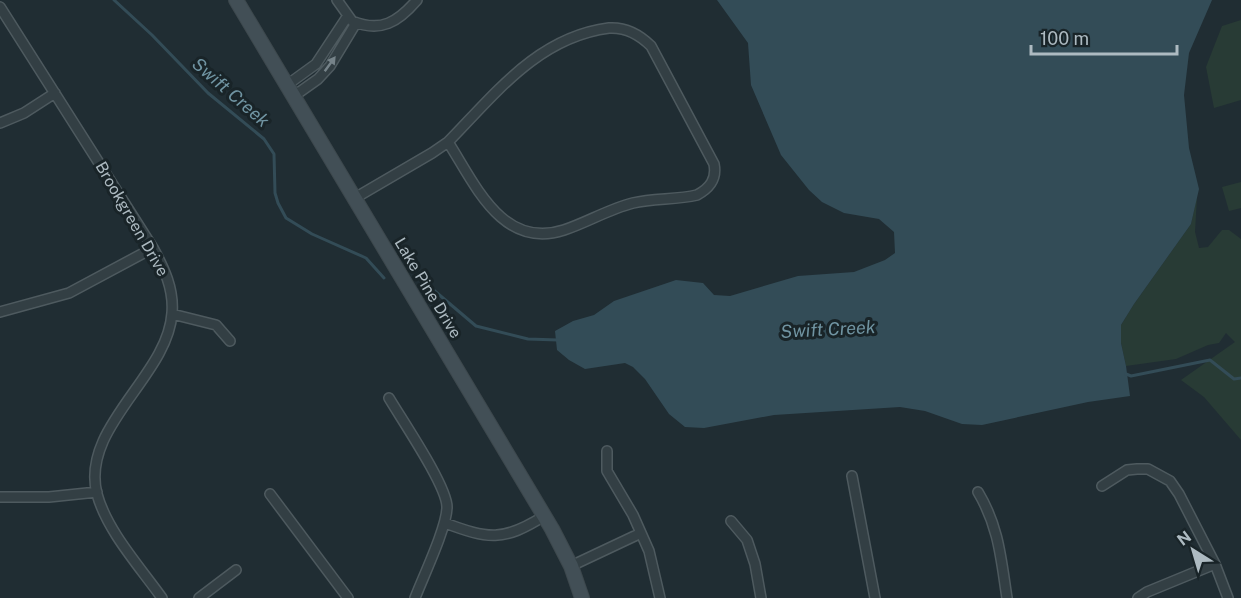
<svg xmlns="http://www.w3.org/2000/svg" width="1241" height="598" font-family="'Public Sans',sans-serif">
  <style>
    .green { fill: #283b35 }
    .water { fill: #334c57 }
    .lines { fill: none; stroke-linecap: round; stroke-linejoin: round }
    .stream { stroke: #334c57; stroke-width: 3 }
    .street-casing { stroke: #4e5a5f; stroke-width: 12 }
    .secondary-casing { stroke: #3d484d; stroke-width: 16 }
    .street { stroke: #333f44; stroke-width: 9 }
    .secondary { stroke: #424f56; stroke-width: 14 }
    .oneway { fill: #768389 }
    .labels { text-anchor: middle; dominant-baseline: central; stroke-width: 6; stroke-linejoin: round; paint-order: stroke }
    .street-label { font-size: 16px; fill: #adbac1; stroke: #192428 }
    .water-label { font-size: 18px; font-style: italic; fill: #7094a2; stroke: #192428 }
  </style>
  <rect width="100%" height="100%" fill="#202d33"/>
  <!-- green -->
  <path class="green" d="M1241 20V100L1214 108 1206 67 1222 26Z
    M1241 182V208L1229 211 1222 187Z
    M1197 197 1195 232 1199 248 1208 247 1222 230H1229L1241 239V440L1204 397 1181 380 1235 342 1226 333 1219 343 1208 345 1176 359 1126 366 1121 343V325L1134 304 1191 224Z"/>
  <!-- water -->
  <path class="water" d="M717 0H1212L1189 53 1184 95 1189 148 1199 189 1191 224 1134 304 1121 325V343L1126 366 1130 396 1088 402 982 425 962 424 925 411 900 407 774 415 704 428 685 427 669 414 645 379 633 367 625 363 585 369 569 360 557 350 555 331 573 321 594 315 614 301 676 280 703 283 714 295 730 296 798 276 854 272 885 260 895 253 894 232 879 219 844 213 822 202 809 190 781 155 751 85 748 43Z"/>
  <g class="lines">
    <!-- stream -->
    <path class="stream" d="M114 0 152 35 208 93 264 139 274 154 275 193 278 203 286 218 312 234 366 258 384 278
      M420 284 430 287 476 326 528 339 558 340
      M1126 374 1131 376 1210 360 1234 379 1241 378"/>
    <!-- street casing -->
    <g class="street-casing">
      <path id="street" d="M337 0 352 21C381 33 398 22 417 0
        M0 7 153 248C164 268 174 289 172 313 168 376 80 427 97 494 107 531 140 567 162 598
        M609 28C626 27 639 34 651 46L714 164C717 179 710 188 697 195 676 200 654 198 633 203 609 209 588 222 564 230 502 250 475 184 448 142 495 94 538 37 609 28Z
        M287 85 316 64 347 17
        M294 96 318 79 330 66 356 23
        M0 123 24 113 55 93
        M355 198 432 153 448 142
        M0 312 69 293 153 248
        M172 314 216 325 230 341
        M389 398C402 420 447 486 447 507 447 527 423 577 415 598
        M607 451V471L633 515 649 551 660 598
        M852 476 875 598
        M1102 486 1127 470 1137 469H1148L1170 481 1179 494 1215 564 1228 598
        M978 492C999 527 1001 559 1007 598
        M270 494 348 598
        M0 497H49L97 492
        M731 521 747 540 755 564 761 598
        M445 523C488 539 503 542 544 516
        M571 566 641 533
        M199 598 236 570
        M1138 598 1147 592 1215 564"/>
    </g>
    <!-- secondary casing -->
    <g class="secondary-casing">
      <path id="secondary" d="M236 0 552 529 571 566 582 598"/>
    </g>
    <!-- street -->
    <use href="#street" class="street"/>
    <!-- secondary -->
    <use href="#secondary" class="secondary"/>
  </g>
  <!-- one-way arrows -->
  <defs><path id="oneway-solid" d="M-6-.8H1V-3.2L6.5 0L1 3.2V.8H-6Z" transform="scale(1.5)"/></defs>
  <use class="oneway" href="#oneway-solid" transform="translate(330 64) rotate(-54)"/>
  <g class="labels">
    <!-- street labels -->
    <g class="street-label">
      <text transform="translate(132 219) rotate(60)">Brookgreen Drive</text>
      <text transform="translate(428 288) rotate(59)">Lake Pine Drive</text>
    </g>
    <!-- water labels -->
    <g class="water-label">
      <text transform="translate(231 92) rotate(41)">Swift Creek</text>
      <text transform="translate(828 329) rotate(-3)">Swift Creek</text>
    </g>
  </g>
  <!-- north arrow -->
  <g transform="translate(1193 550) rotate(323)" stroke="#192428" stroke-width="4.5" paint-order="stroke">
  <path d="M0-4.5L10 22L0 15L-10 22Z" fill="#adbac1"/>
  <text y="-9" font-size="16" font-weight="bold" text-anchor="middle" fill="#adbac1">N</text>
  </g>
  <!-- scale -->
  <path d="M1031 45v9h146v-9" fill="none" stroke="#adbac1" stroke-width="3"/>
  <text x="1040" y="45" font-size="18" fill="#adbac1" stroke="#192428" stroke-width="4.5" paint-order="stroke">100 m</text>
</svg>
